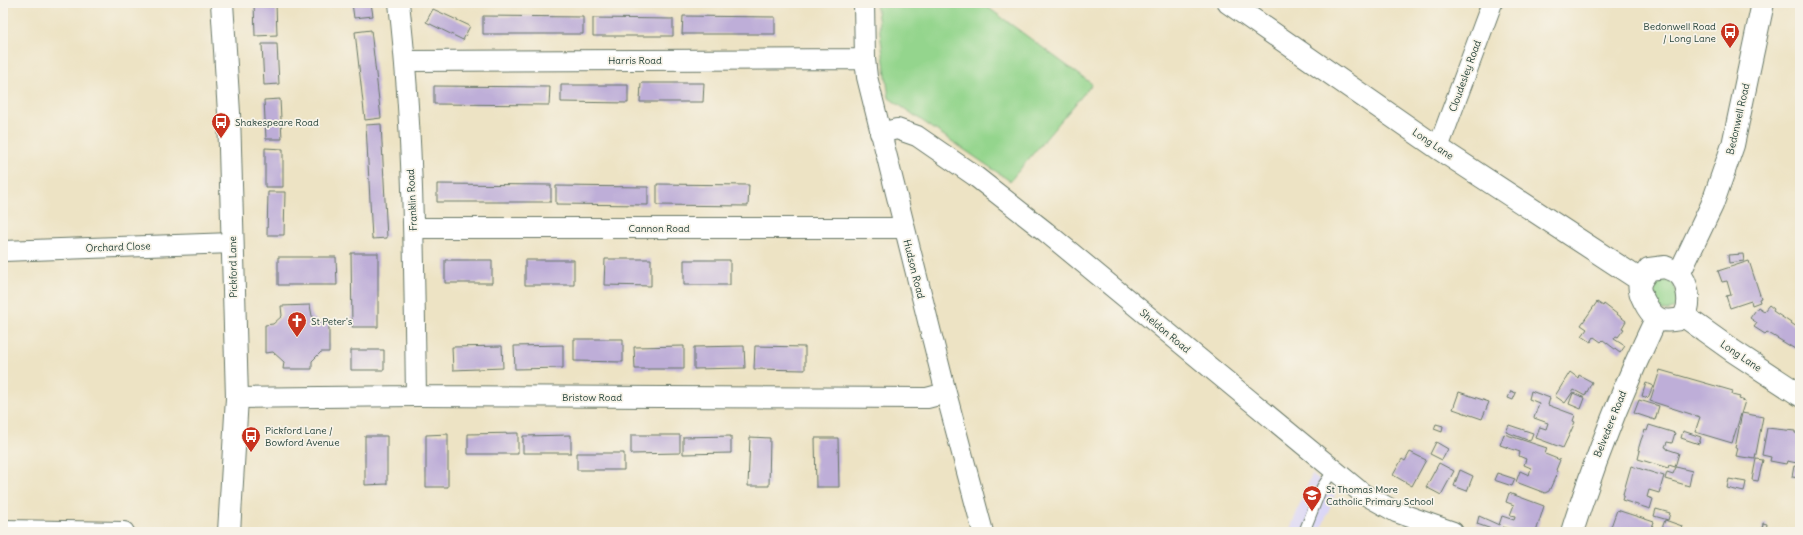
<svg xmlns="http://www.w3.org/2000/svg" width="1803" height="535" font-family="Delius,sans-serif">
  <style>
    .built { fill: #dad6f7 }
    .green { fill: #94d58d; stroke: #5a8960 }
    .building { fill: #beaed8 }
    .lines { fill: none; stroke-linecap: round; stroke-linejoin: round }
    .lane-casing { stroke: #677766; stroke-width: 12 }
    .street-casing { stroke: #677766; stroke-width: 22 }
    .secondary-casing { stroke: #677766; stroke-width: 24 }
    .lane { stroke: #fff; stroke-width: 10 }
    .street { stroke: #fff; stroke-width: 20 }
    .secondary { stroke: #fff; stroke-width: 22 }
    .labels { text-anchor: middle; dominant-baseline: central; stroke-width: 3.5; stroke-linejoin: round; paint-order: stroke }
    .poi-label { font-size: 10px; fill: #1f3d34; stroke: #f7f3e8; text-anchor: start }
    .street-label { font-size: 10px; fill: #1f3d34; stroke: #f7f3e8 }
  </style>
  <rect width="100%" height="100%" fill="#f7f3e8"/>
  <filter id="ink" filterUnits="userSpaceOnUse"><feTurbulence type="fractalNoise" baseFrequency=".025" numOctaves="2"/><feDisplacementMap in="SourceGraphic" scale="8" xChannelSelector="R" yChannelSelector="G"/><feConvolveMatrix kernelMatrix="1 2 1 2 8 2 1 2 1" color-interpolation-filters="sRGB"/></filter>
  <filter id="wash" filterUnits="userSpaceOnUse"><feTurbulence type="fractalNoise" baseFrequency=".012" numOctaves="4" result="noise"/><feDisplacementMap in="SourceGraphic" scale="16" xChannelSelector="R" yChannelSelector="G"/><feGaussianBlur stdDeviation="0.9" result="paint"/><feColorMatrix in="noise" values="0 0 0 0 0 0 0 0 0 0 0 0 0 0 0 0 0 1.4 0 .05"/><feComposite in="paint" operator="in"/></filter>
  <g filter="url(#wash)">
    <rect width="100%" height="100%" fill="#ede3c4"/>
    <!-- built -->
    <path class="built" d="M1312 474 1336 492 1320 532H1289Z"/>
    <!-- green -->
    <path class="green" d="M876 3H982L1092 84 1010 181 889 98Z
      M1654 276 1671 279C1678 294 1687 313 1660 310L1648 288Z"/>
    <g id="blocks">
      <!-- building -->
      <path class="building" d="M254 3H276L277 35 255 36Z
        M352 3H371L373 16 354 18Z
        M433 9 470 26 463 40 426 22Z
        M483 16 583 17V34H483Z
        M683 16 775 17V34H682Z
        M593 18 673 19V36H593Z
        M371 30 381 118 365 120 355 32Z
        M262 44H277L279 84 264 85Z
        M641 83H704L703 102H640Z
        M561 85H628V103L561 102Z
        M434 86 550 87 549 105 434 104Z
        M280 99 282 139H266L264 100Z
        M381 124 387 238 372 239 366 125Z
        M265 148 283 149V187H265Z
        M437 184 551 185V202H437Z
        M657 184 749 185 748 206 657 205Z
        M556 186 648 187V205L556 204Z
        M268 192H285L284 235H267Z
        M351 253H378V327H352Z
        M1743 254 1744 261 1729 263 1728 255Z
        M278 257H336L337 285H278Z
        M605 259H651V286L604 285Z
        M445 260H492V283H445Z
        M525 260H574V285H525Z
        M684 260H730V285H684Z
        M1749 261 1761 298 1759 299 1760 302 1752 305 1751 301 1730 308 1726 296 1731 295 1727 281 1722 282 1718 271Z
        M1597 302 1603 306 1604 304 1626 321 1622 328 1624 329 1618 337 1616 336 1614 339 1625 346 1620 353 1603 340 1601 342 1594 337 1591 342 1582 336 1587 329 1581 325Z
        M310 305 312 316 319 323 329 322V352H321L312 361V369H283L284 362 273 352 265 353V325L273 324 282 316 281 306Z
        M1769 305 1774 309 1773 311 1800 329 1797 336 1800 338V342L1795 349 1767 332 1765 334 1754 327 1757 323 1750 318 1758 307 1764 311Z
        M574 339H623V362L574 361Z
        M563 345V368L515 369 514 346Z
        M502 346 503 368 453 370 452 347Z
        M684 346V369H635L634 347Z
        M744 346 745 368 694 369V347Z
        M755 346 805 347V370L754 369Z
        M351 350H384V370H351Z
        M1660 370 1733 391 1732 395 1740 397 1739 399 1745 401 1732 443 1695 432 1700 417 1650 401Z
        M1570 372 1578 378 1579 375 1592 382 1585 396 1574 390 1565 403 1555 396Z
        M1646 383 1653 386 1648 398 1642 396Z
        M1511 391 1516 393 1513 400 1508 398Z
        M1531 391 1550 398 1548 405 1575 415 1573 421 1575 422 1571 431 1563 448 1536 438 1540 427 1546 429 1548 423 1534 418 1539 403 1529 399Z
        M1459 392 1489 402 1482 419 1453 409Z
        M1573 393 1585 398 1581 409 1569 404Z
        M1639 400 1659 406 1655 420 1634 413Z
        M1742 413 1763 417 1755 459 1736 456 1738 448H1735Z
        M1436 424 1443 426 1442 432 1434 429Z
        M1509 425 1533 433 1530 441 1506 432Z
        M1649 425 1675 433 1672 443 1667 442 1665 447 1667 448V449L1679 453 1675 467 1669 465 1668 468 1638 459 1640 451 1638 450 1641 440 1645 430 1647 431Z
        M1767 428 1795 431V433L1800 434V447L1797 463 1787 461 1786 464 1770 461 1771 457 1762 455Z
        M1683 431 1701 437 1699 444 1681 438Z
        M518 433V454H468V434Z
        M448 434V487H426V435Z
        M1504 434 1547 448 1545 454 1560 460 1556 470 1558 471 1549 491 1545 493 1516 482 1520 471 1529 475 1531 468 1524 465 1526 459 1519 456 1520 452 1500 445Z
        M571 435V453H523V436Z
        M631 435H680V453L631 454Z
        M365 436H387V484L365 485Z
        M731 436V453L683 454V437Z
        M750 437 770 438 769 486H748Z
        M815 438H838L839 487H816Z
        M1436 442 1448 449 1442 460 1430 454Z
        M1410 452 1426 460 1412 486 1393 475 1402 459 1405 461Z
        M577 453H624V470H577Z
        M1756 459 1763 460 1758 481 1752 480Z
        M1439 463 1454 471 1441 495 1426 487Z
        M1631 466 1664 476 1659 493 1649 490 1647 497 1653 499 1650 509 1622 500 1624 494H1623Z
        M1794 466 1800 467 1799 478 1792 477Z
        M1676 467 1692 471 1689 486 1665 479 1667 472 1673 474Z
        M1460 470 1473 476 1467 491 1454 486Z
        M1497 473 1515 479 1512 486 1494 480Z
        M1729 479 1746 482 1744 492 1727 488Z
        M1509 493 1544 506 1536 532H1517L1503 527 1500 532 1477 524 1479 516 1499 525 1502 516 1514 520 1515 516 1510 515 1514 505 1506 502Z
        M1656 509 1670 513 1668 520 1654 516Z
        M1617 510 1654 522 1650 532 1636 527 1635 532H1609Z
        M1665 520 1682 526 1680 532 1662 528Z
        M1763 523 1767 524 1766 530H1762Z"/>
    </g>
  </g>
  <g filter="url(#ink)">
    <use href="#blocks" fill-opacity="0" stroke="#677766" stroke-width="1"/>
    <g class="lines">
      <!-- lane casing -->
      <g class="lane-casing">
        <path id="lane" d="M1304 532 1322 487 1333 471"/>
      </g>
      <!-- street casing -->
      <g class="street-casing">
        <path id="street" d="M399 3C414 134 414 265 416 396
          M864 3 865 59 867 77 946 393 983 532
          M406 61 865 59
          M880 133 897 129 917 136 975 176 1046 232 1362 493 1396 512 1453 532
          M1438 148 1492 3
          M414 228H904
          M3 251 233 243
          M237 398 416 396 927 398 946 393
          M3 530 124 532"/>
      </g>
      <!-- secondary casing -->
      <g class="secondary-casing">
        <path id="secondary" d="M222 3 229 113 237 398 229 532
          M1229 3 1438 148 1640 280
          M1665 267C1669 269 1676 271 1679 274 1688 282 1691 304 1685 314 1683 318 1678 320 1674 320 1658 323 1651 315 1644 301 1636 286 1639 282 1649 269Z
          M1679 274 1712 205 1733 145 1763 3
          M1684 316 1733 351 1800 395
          M1572 532C1595 459 1623 388 1656 319"/>
      </g>
      <!-- lane -->
      <use href="#lane" class="lane"/>
      <!-- street -->
      <use href="#street" class="street"/>
      <!-- secondary -->
      <use href="#secondary" class="secondary"/>
    </g>
  </g>
  <!-- icons -->
  <defs>
    <g id="bus-pin" transform="scale(1)"><path d="M0 17L-7.5 6A9.5 9.5 0 1 1 7.5 6Z" fill="#c8321e" stroke="#f7f3e8"/><path d="M-5-6H5V4H4V6H2V4H-2V6H-4V4H-5ZM-3.5-4V0h7V-4ZM-3.5 1.2v1.5H-2V1.2ZM2 1.2v1.5H3.5V1.2Z" fill="#fff"/></g>
    <g id="church-pin" transform="scale(1)"><path d="M0 17L-7.5 6A9.5 9.5 0 1 1 7.5 6Z" fill="#c8321e" stroke="#f7f3e8"/><path d="M-1.2-6h2.4v3.5h3.3v2.4h-3.3V6h-2.4V-.1h-3.3v-2.4h3.3Z" fill="#fff"/></g>
    <g id="school-pin" transform="scale(1)"><path d="M0 17L-7.5 6A9.5 9.5 0 1 1 7.5 6Z" fill="#c8321e" stroke="#f7f3e8"/><path d="M0-5L7-2L0 1L-7-2ZM-4 1L0 2.5L4 1V4Q0 6-4 4Z" fill="#fff"/></g>
  </defs>
  <g fill-rule="evenodd">
    <use href="#bus-pin" x="1730" y="32"/>
    <use href="#bus-pin" x="221" y="122"/>
    <use href="#church-pin" x="297" y="321"/>
    <use href="#bus-pin" x="251" y="436"/>
    <use href="#school-pin" x="1312" y="495"/>
  </g>
  <g class="labels">
    <!-- poi labels -->
    <g class="poi-label">
      <text x="1716" y="26" text-anchor="end">Bedonwell Road<tspan x="1716" dy="12">/ Long Lane</tspan></text>
      <text x="235" y="122">Shakespeare Road</text>
      <text x="311" y="321">St Peter's</text>
      <text x="265" y="430">Pickford Lane /<tspan x="265" dy="12">Bowford Avenue</tspan></text>
      <text x="1326" y="489">St Thomas More<tspan x="1326" dy="12">Catholic Primary School</tspan></text>
    </g>
    <!-- street labels -->
    <g class="street-label">
      <text x="635" y="60">Harris Road</text>
      <text transform="translate(1465 76) rotate(-70)">Cloudesley Road</text>
      <text transform="translate(1738 119) rotate(-77)">Bedonwell Road</text>
      <text transform="translate(1433 144) rotate(34)">Long Lane</text>
      <text transform="translate(412 200) rotate(-93)">Franklin Road</text>
      <text x="659" y="228">Cannon Road</text>
      <text transform="translate(118 247) rotate(-2)">Orchard Close</text>
      <text transform="translate(233 267) rotate(-91)">Pickford Lane</text>
      <text transform="translate(914 269) rotate(76)">Hudson Road</text>
      <text transform="translate(1165 331) rotate(40)">Sheldon Road</text>
      <text transform="translate(1741 356) rotate(34)">Long Lane</text>
      <text x="592" y="397">Bristow Road</text>
      <text transform="translate(1610 424) rotate(-68)">Belvedere Road</text>
    </g>
  </g>
  <!-- margin -->
  <rect width="1803" height="535" fill="none" stroke="#f7f3e8" stroke-width="16"/>
</svg>
